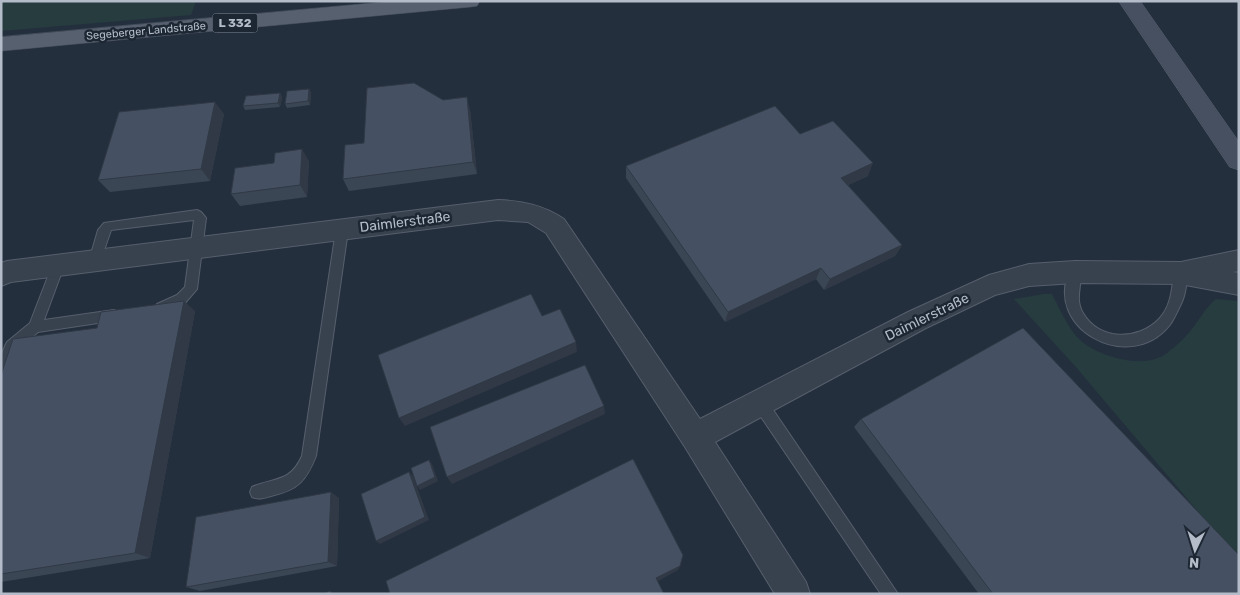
<svg xmlns="http://www.w3.org/2000/svg" width="1240" height="595" font-family="Rubik,sans-serif">
  <style>
    .green { fill: #263c3f }
    .lines { fill: none; stroke-linecap: round; stroke-linejoin: round }
    .lane-casing { stroke: #565f6c; stroke-width: 2 }
    .street-casing { stroke: #565f6c; stroke-width: 2 }
    .secondary-casing { stroke: #565f6c; stroke-width: 1 }
    .primary-casing { stroke: #414a57; stroke-width: 1 }
    .lane { fill: #38414e; fill-rule: evenodd }
    .street { fill: #38414e; fill-rule: evenodd }
    .secondary { fill: #465061; fill-rule: evenodd }
    .primary { fill: #56606e; fill-rule: evenodd }
    .wall { fill: #3b4654 }
    .shaded-wall { fill: #303945 }
    .building { fill: #455162; stroke: #303945 }
    .labels { text-anchor: middle; dominant-baseline: central; stroke-width: 5; stroke-linejoin: round; paint-order: stroke }
    .far-street-label { font-size: 11px; fill: #b4bcc9; stroke: #1d2633 }
    .shield { fill: #1d2633; stroke: #878f9c; stroke-width: 1 }
    .shield-label { font-size: 12px; font-weight: bold; fill: #b4bcc9 }
    .street-label { font-size: 14px; fill: #b4bcc9; stroke: #1d2633 }
  </style>
  <rect width="100%" height="100%" fill="#242f3e"/>
  <!-- green -->
  <path class="green" d="M1 1H196L191 15 1 31Z
    M1044 294H1052C1060 309 1066 325 1078 338 1095 356 1145 371 1167 353 1175 347 1185 338 1192 329 1200 319 1205 308 1216 299L1239 301V560L1075 366 1014 299Z"/>
  <g class="lines">
    <!-- lane casing -->
    <g class="lane-casing">
      <path id="lane" d="M197 210 201 212 206 218 197 289 185 303 161 313 157 312 155 308 157 304 177 295 185 287 194 220 111 230 99 265H91L89 261 98 230 104 223Z
        M342 225 346 227 348 230 316 456C306 481 298 490 271 496 264 498 259 500 252 497L250 492 252 487C275 477 290 483 302 456L336 230 338 227Z
        M58 261 62 262 64 266 44 320 114 310 118 312 120 316 118 320 38 332 17 350 6 375 1 377V356L5 346 7 342 30 323 52 266 54 262Z
        M1075 267 1079 268C1085 280 1073 297 1083 313 1099 341 1138 341 1159 319 1171 306 1172 290 1174 273L1176 269 1180 268 1184 269C1189 279 1185 297 1180 306 1177 312 1173 321 1169 326 1129 375 1041 328 1071 268Z
        M760 397 765 398 898 594H881L755 408 753 403 755 398Z"/>
    </g>
    <!-- street casing -->
    <g class="street-casing">
      <path id="street" d="M498 200C522 201 543 205 564 219L700 419 908 312 989 275 1029 264 1075 261 1181 262 1239 250V271L1233 272 1239 273V295L1180 284 1075 283 1029 286 995 295 926 328 715 442 806 582 810 594H775L685 447 546 233 528 222 498 220 11 282 1 286V263L7 261Z"/>
    </g>
    <!-- secondary casing -->
    <g class="secondary-casing">
      <path id="secondary" d="M1119 1H1140L1239 142V170L1230 167Z"/>
    </g>
    <!-- primary casing -->
    <g class="primary-casing">
      <path id="primary" d="M395 1H480L477 6 470 7 1 51V37Z"/>
    </g>
    <!-- lane -->
    <use href="#lane" class="lane"/>
    <!-- street -->
    <use href="#street" class="street"/>
    <!-- secondary -->
    <use href="#secondary" class="secondary"/>
    <!-- primary -->
    <use href="#primary" class="primary"/>
  </g>
  <!-- wall -->
  <path class="wall" d="M309 89 311 93 310 105 287 108 285 104Z
    M280 93 282 97 280 107 245 110 243 106Z
    M443 100 470 110 477 174 349 191 343 179 364 143Z
    M224 114 210 181 110 192 98 180Z
    M800 134 868 176 848 185 902 245 895 256 824 290 816 279 725 322 626 178V166Z
    M309 161 307 197 240 206 231 194Z
    M195 311 150 558 1 582V375L97 328Z
    M861 419 1239 594H979L854 427Z
    M339 498 337 566 200 591 186 587Z"/>
  <!-- shaded-wall -->
  <path class="shaded-wall" d="M309 89 311 93 310 105 308 101Z
    M280 93 282 97 280 107 278 103Z
    M467 97 470 110 477 174 473 162Z
    M215 102 224 114 210 181 201 169Z
    M302 149 309 161 307 197 300 185Z
    M873 163 868 176 836 190 841 178Z
    M902 245 895 256 824 290 830 279Z
    M821 268 816 279 725 322 728 312Z
    M184 301 195 311 150 558 135 553Z
    M576 342 577 352 405 426 399 418Z
    M604 406 605 414 452 484 447 477Z
    M429 460 432 464 438 481 420 490 417 486Z
    M409 472 413 476 429 520 380 544 376 541Z
    M331 492 339 498 337 566 328 562Z
    M680 566 678 570 655 583 656 578Z
    M330 591 337 594H331Z"/>
  <!-- building -->
  <path class="building" d="M414 83 443 100 467 97 473 162 343 179 345 145 364 143 367 88Z
    M309 89 308 101 285 104 287 91Z
    M280 93 278 103 243 106 246 96Z
    M215 102 201 169 98 180 119 112Z
    M775 106 800 134 833 121 873 163 841 178 902 245 830 279 821 268 728 312 626 166Z
    M302 149 300 185 231 194 235 168 274 163 275 153Z
    M531 294 542 316 560 309 576 342 399 418 378 355Z
    M184 301 135 553 1 574V375L13 339 97 328 101 312Z
    M1023 328 1239 555V594H993L861 419Z
    M585 365 604 406 447 477 430 427Z
    M633 459 683 555 680 566 656 578 664 594H390L386 581Z
    M429 460 435 477 417 486 411 468Z
    M409 472 425 517 376 541 361 494Z
    M331 492 328 562 186 587 196 517Z
    M330 591 331 594H323Z"/>
  <g class="labels">
    <!-- far-street labels -->
    <g class="far-street-label">
      <text transform="translate(146 31) rotate(-5)">Segeberger Landstraße</text>
    </g>
    <!-- shield labels -->
    <rect class="shield" x="212.5" y="13.5" width="45" height="19" rx="4"/>
    <g class="shield-label">
      <text x="235" y="23">L 332</text>
    </g>
    <!-- street labels -->
    <g class="street-label">
      <text transform="translate(405 222) rotate(-7)">Daimlerstraße</text>
      <text transform="translate(927 317) rotate(-26)">Daimlerstraße</text>
    </g>
  </g>
  <!-- border -->
  <rect width="1240" height="595" fill="none" stroke="#b4bcc9" stroke-width="5"/>
  <!-- north arrow -->
  <g transform="translate(1195 550) rotate(184)" stroke="#1d2633" stroke-width="4" paint-order="stroke">
  <path d="M0-4L9 19L0 12L-9 19Z" fill="#b4bcc9"/>
  <text y="-8" font-size="14" font-weight="bold" text-anchor="middle" fill="#b4bcc9">N</text>
  </g>
</svg>
